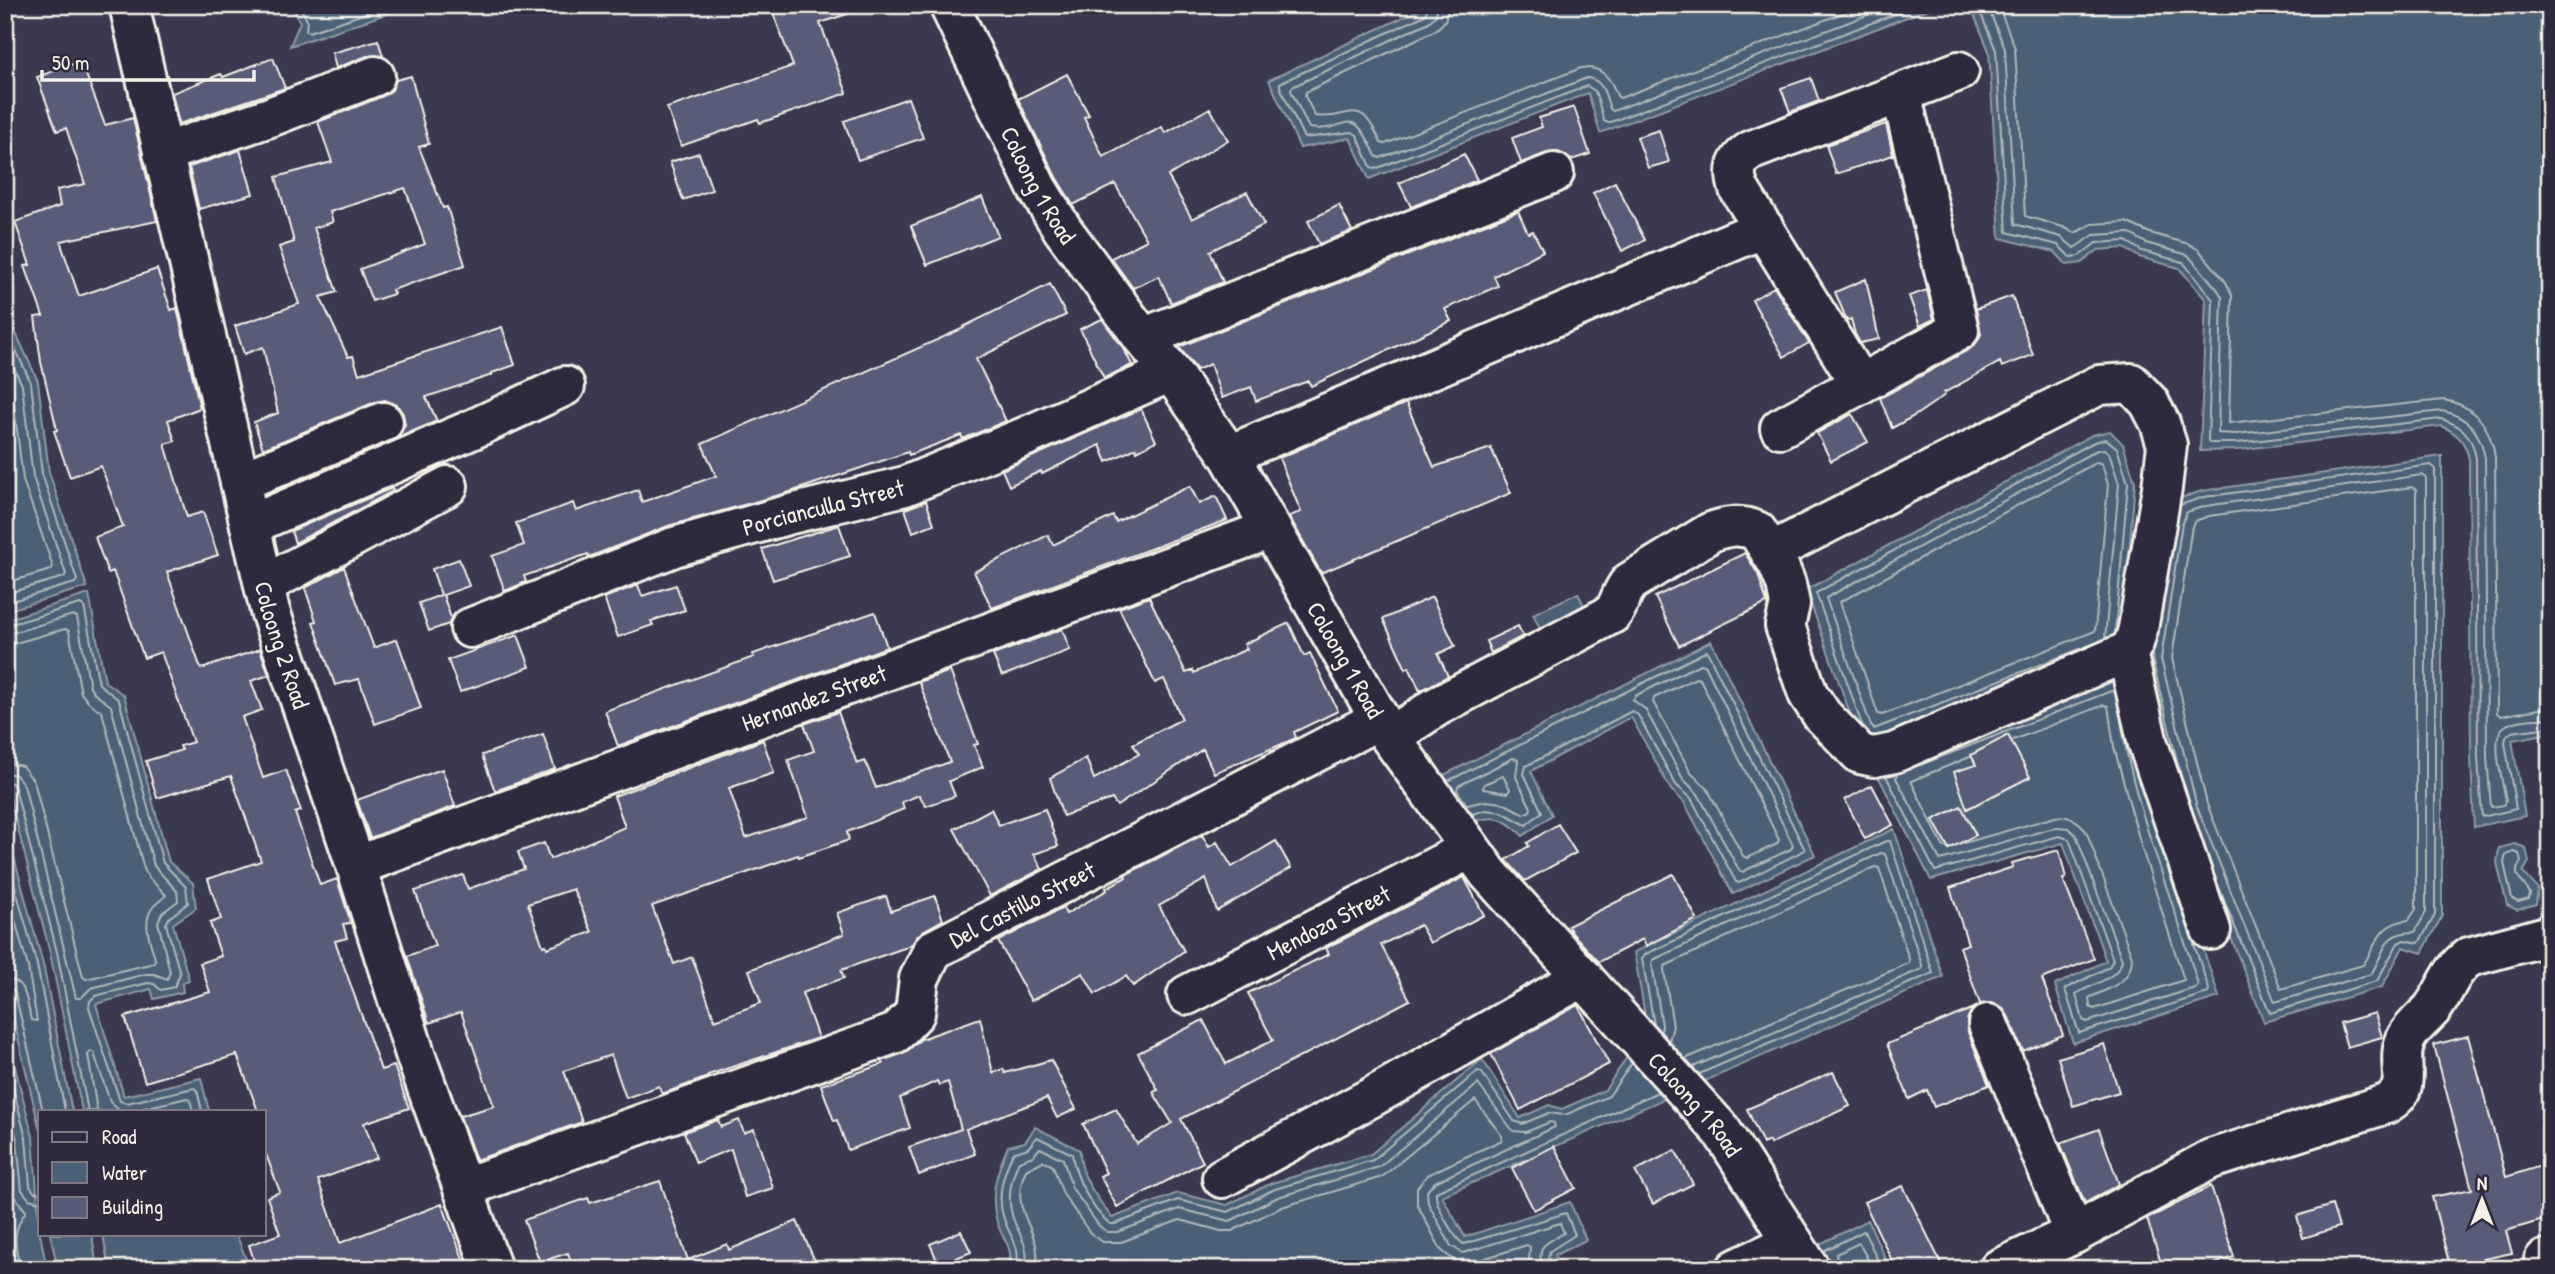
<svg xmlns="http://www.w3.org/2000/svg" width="2555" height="1274" font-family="'Patrick Hand',sans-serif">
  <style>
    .water { fill: #4b6076; stroke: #8f9aa4; stroke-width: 2 }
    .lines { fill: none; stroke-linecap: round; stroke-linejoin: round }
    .shore { stroke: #b0b7ba; stroke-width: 2 }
    .building { fill: #585b78; stroke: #f4f1e8; stroke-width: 2; fill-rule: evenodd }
    .minor-casing { stroke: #f4f1e8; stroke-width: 44 }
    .minor { stroke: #2f2a3d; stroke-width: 38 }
    .labels { text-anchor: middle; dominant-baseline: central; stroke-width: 5; stroke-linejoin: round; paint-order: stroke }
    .street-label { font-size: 24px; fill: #f4f1e8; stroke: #2f2a3d }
  </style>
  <rect width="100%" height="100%" fill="#3b394f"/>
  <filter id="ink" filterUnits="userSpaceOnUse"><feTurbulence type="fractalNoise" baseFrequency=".0143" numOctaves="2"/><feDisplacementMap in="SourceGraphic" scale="14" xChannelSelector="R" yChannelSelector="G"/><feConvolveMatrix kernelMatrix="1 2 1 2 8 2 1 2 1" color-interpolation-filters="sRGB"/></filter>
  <g filter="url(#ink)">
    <!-- water -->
    <path class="water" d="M291 5H413L290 46 300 22Z
      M1422 5H1939L1600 133 1588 93 1369 179 1350 138 1300 148 1269 80 1423 8Z
      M1970 5H2550V733L2512 740 2525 816 2474 827 2471 757 2469 459C2465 441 2458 434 2442 426L2237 450 2200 451 2206 300 2179 268 2139 257 2124 248 2098 250 2082 263 2067 265 2055 252 2000 238 1989 51Z
      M5 228 11 244 14 329 38 381 49 472 87 587 5 611Z
      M2110 431 2123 444 2135 482 2121 650 1863 750 1806 590 2092 435Z
      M2442 456V916L2422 953 2403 947 2382 987 2264 1022 2182 812 2145 659 2175 500 2202 491Z
      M1578 593 1588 614 1543 635 1533 614Z
      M89 594 105 682 124 695 169 862 193 883 196 908 173 924 189 980 182 983 183 992 154 999 151 989 96 1004 124 1096 201 1078 209 1111H82L50 953 5 778V620Z
      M1711 641 1815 855 1733 894 1684 802 1671 790 1631 717 1531 771 1552 815 1523 836C1504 817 1495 814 1469 823L1432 781Z
      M2129 666 2168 842 2219 997 2073 1043 2055 985 2106 961 2063 843 1931 880 1873 766Z
      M5 824 43 964 72 1111H40V1131L5 982Z
      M1894 829 1943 977 1442 1196 1465 1237 1570 1202 1586 1240 1555 1255 1560 1269H1009C1014 1244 1003 1243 997 1222 989 1194 997 1172 1008 1146L1025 1142 1035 1127 1080 1150C1079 1177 1097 1197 1112 1218L1178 1193 1227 1205 1272 1183 1371 1154 1482 1059 1520 1118 1549 1105 1562 1109 1605 1090 1647 1027 1634 952Z
      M2515 844 2526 848 2529 862 2523 872 2538 889 2536 904 2517 910 2507 905 2497 863 2499 848Z
      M5 1028 33 1137 40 1234 47 1269H5Z
      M1868 1220 1890 1269H1823L1810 1249Z
      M50 1234H92L97 1269H58Z
      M103 1234H236L250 1269H109Z"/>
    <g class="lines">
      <!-- shore -->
      <path class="shore" d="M299 5 307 20 306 30 309 32 391 5
        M1429 5 1425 15 1280 83V87L1304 138 1352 132 1357 135 1371 167 1375 169 1587 86 1595 91 1604 121 1608 123 1919 5
        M1438 5 1436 15 1429 22 1292 87 1291 91 1309 128C1351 134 1349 98 1376 156L1380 158 1587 78C1604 80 1605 95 1610 109L1613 111 1894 5
        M1449 5 1445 21 1436 30 1306 92 1305 96 1315 116C1352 121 1358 92 1381 143L1385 144 1581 68C1602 66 1611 78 1617 96L1620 98 1864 5
        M1977 5 1996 50 2007 232 2058 245 2070 257 2079 256 2096 243 2126 241 2142 251 2183 262 2213 300 2208 440 2210 443H2236L2441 419C2464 426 2472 436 2476 458L2478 757 2482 817 2516 809 2505 742 2507 735 2512 732 2550 727
        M1987 5 2005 49 2015 224 2061 237 2074 248 2094 235 2129 233 2146 243 2188 255 2218 290 2222 297 2218 433 2236 434 2442 411C2468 416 2481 433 2485 458L2487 757 2491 807 2504 805 2506 802C2504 785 2488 736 2505 726 2516 719 2537 719 2550 718
        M1998 5 2015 48 2025 216 2063 227 2075 233 2092 224 2126 222 2150 233 2189 244 2199 250 2226 282 2232 295 2229 423 2443 400C2475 405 2491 427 2495 457L2497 713 2501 716 2550 707
        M5 290 7 331 31 383 42 474 77 580 75 583 5 603
        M5 349 22 385 33 477 66 574 64 577 5 594
        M5 373 12 388 23 480 53 567 51 570 5 583
        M2097 462 2102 464 2108 485 2095 631 1882 715 1878 714 1840 602Z
        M2422 475 2426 478V912L2415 932C2381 932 2387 950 2371 974L2275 1002 2197 807 2161 659 2182 523 2187 512 2206 506Z
        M2412 487 2416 490V909L2409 920C2378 923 2378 943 2363 965L2281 989 2207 804 2172 658 2192 526 2195 521 2209 516Z
        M2180 505 2204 497 2431 465 2435 468V915L2419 943 2404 940 2398 943 2377 981 2270 1013 2215 878
        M5 626 80 604 84 606 99 684 119 700 163 863 186 887 188 903 169 918 166 924 180 974 174 987 161 990 154 984 148 983 95 996 90 1001 89 1007 120 1101 127 1103 194 1088 197 1090 202 1111
        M5 635 73 615 77 617 90 687 95 694 111 706 154 866 177 891 178 901 162 913 158 922 170 972 167 979 154 974H146L91 988 81 998H76L24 785 16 775 5 773
        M2093 644 1874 729 1871 726 1826 598 2097 450 2104 449 2109 453 2119 484 2105 639
        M5 646 65 629 69 631 81 693 88 702 102 712 144 869 149 878 166 895C162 900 157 902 153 907 141 922 151 943 155 959L154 963 86 979 83 977 34 781 22 766 5 762
        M2153 651 2152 659 2180 773
        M1700 664 1705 665 1793 845 1791 849 1742 872 1739 870 1698 794 1683 779 1645 709 1633 700 1635 696Z
        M1696 678 1700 679 1779 840 1777 844 1747 858 1743 856 1707 788 1691 773 1653 702 1654 698Z
        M1862 725 1816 593 2094 442 2106 439 2117 448 2128 483 2115 633
        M1513 758 1518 760 1516 777 1531 808 1530 811 1524 814 1503 803 1486 801 1467 805 1457 790 1458 786Z
        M1920 765 2114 690
        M1897 774 1896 778 1940 860 2057 827 2068 828 2076 835 2122 960C2118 980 2091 984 2076 994L2083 1020 2087 1022 2195 988 2198 985C2173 896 2134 811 2121 719
        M1503 776 1510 789 1508 793 1483 789 1484 784Z
        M1886 776 1935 871 2059 836 2069 839 2113 960 2109 967 2065 989 2079 1033 2208 993 2209 990 2192 938
        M1448 781 1707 651 1805 850 1739 883 1736 882 1691 798 1676 785 1638 715 1632 711 1526 766 1524 774 1542 812 1526 825 1502 812 1486 810 1472 814
        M5 782 12 783 15 788 57 952 88 1111
        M1964 843 2055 817C2069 815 2080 821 2087 833L2132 957C2132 983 2109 988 2089 998L2090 1007 2094 1009 2184 980 2142 849 2114 747 2108 706 2104 705 2013 740
        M1947 848 1943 846 1911 781 1970 757
        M5 851 37 965 65 1111
        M2514 852 2519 854 2521 861 2517 869V875L2530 893 2529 899 2518 902 2512 899 2504 863 2506 855Z
        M5 884 28 967 37 1021 31 1020C27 1003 27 980 5 978
        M5 987 12 989 15 993 43 1111
        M1654 1024 1642 959 1644 955 1886 841H1890L1933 973 1699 1074
        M1661 1033 1662 1025 1652 964 1653 960 1881 853 1885 854 1922 965V969L1693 1067
        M1669 1041 1673 1026 1664 970 1665 966 1875 867 1879 868 1909 959V963L1685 1059
        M5 1057 26 1138 30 1186 34 1192 40 1193
        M5 1092 17 1140 22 1190 29 1199 40 1202
        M97 1111 88 1055 91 1051 94 1053 110 1102 120 1111
        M131 1111 187 1098 190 1100 193 1111
        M5 1135C13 1167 1 1184 26 1211 11 1233 15 1243 20 1269
        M1823 1251 1864 1231 1882 1269
        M1016 1269C1021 1245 1013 1243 1005 1222 996 1198 1002 1176 1013 1153L1028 1148 1037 1137 1072 1154C1075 1177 1091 1209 1110 1224H1115L1178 1200 1228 1212 1275 1189 1373 1160 1478 1071 1482 1073 1514 1121 1522 1124 1549 1113 1565 1115 1609 1096 1632 1063
        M1025 1269C1030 1246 1022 1241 1014 1221 1006 1200 1010 1180 1019 1161L1033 1156 1040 1148 1063 1159 1072 1188 1099 1226 1107 1232H1118L1179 1209 1230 1221 1278 1197 1379 1167 1478 1084 1513 1131 1526 1132 1550 1122 1554 1123 1555 1127 1435 1182 1427 1191 1428 1203 1451 1246 1463 1253 1560 1223 1564 1233C1546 1243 1535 1245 1543 1269
        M1036 1269C1045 1230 1006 1214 1026 1170L1043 1161 1053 1166 1063 1194 1090 1233 1103 1242H1121L1180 1220 1221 1231H1232L1282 1207 1382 1177 1475 1100 1502 1136V1140L1427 1175 1417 1188V1204L1441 1250 1456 1262H1473L1527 1245 1530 1247 1529 1259 1532 1269
        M1552 1269 1548 1257 1550 1251 1575 1235 1566 1213 1464 1244C1454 1239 1434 1203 1436 1192L1658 1092
        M1838 1269 1836 1254 1859 1243 1873 1269"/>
    </g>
    <!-- building -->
    <path class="building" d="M770 5H861L862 9 820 23 847 93 760 123 758 119 681 146 667 108 793 66Z
      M378 40 383 56H367L336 68 332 53Z
      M273 58 285 88 179 124 172 93 221 74 223 77Z
      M81 61 105 125 133 118 157 221 61 241 62 247 79 296 157 269 171 310 177 308 200 408 168 420 175 441 165 444 187 517 203 512 218 555 167 572 201 669 260 649 269 675 251 681 262 710 242 717 263 778 286 770 301 811 295 813 320 885 337 879 351 923 343 924 347 938 335 941 381 1070 394 1066 409 1108 364 1123 377 1158 318 1180 340 1243 442 1204 467 1269H257L249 1245 280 1234 267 1197 280 1192 264 1149V1111H258L237 1055 145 1082 125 1017 210 992 200 963 221 956 210 923 221 919 208 879 261 861 231 776 157 798 146 761 182 750 180 746 193 742 161 652 144 658 113 571 108 573 95 537 123 527 101 466 70 477 54 431 57 430 41 362 35 317 43 316 25 266 30 265 15 222 60 206 57 190 85 184 66 128 57 131 37 77Z
      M1067 74 1089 115 1084 117 1103 157 1162 127 1165 133 1210 108 1228 140 1168 176 1192 219 1247 192 1264 225 1210 251 1223 282 1171 303 1159 276 1133 288 1111 258 1147 240 1115 184 1073 205 1056 177 1018 99Z
      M411 76 429 144 419 147 443 208 447 207 465 265 392 290 394 294 372 301 360 269 425 244 405 188 330 212 333 222 314 228 337 292 320 297 348 357 353 356 359 374 502 327 515 365 492 373V375L426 397 437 421 397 438 405 425 403 414 397 405 385 400 375 402 263 449 254 422 278 413 263 347 244 354 235 326 299 304 279 247 294 242 276 177 332 162 318 122 383 96 392 90 396 80Z
      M1811 78 1819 101 1790 112 1781 88Z
      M908 98 923 138 858 160 844 121Z
      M1574 107 1590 154 1571 160 1558 152 1547 153 1521 163 1512 138 1542 127 1539 118Z
      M1886 124 1893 155 1836 174 1826 145Z
      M1659 130 1669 162 1648 168 1637 137Z
      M240 150 253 194 199 209 189 167Z
      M699 153 712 190 683 200 670 162Z
      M1464 154 1477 180 1411 207 1399 183Z
      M1615 182 1645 240 1622 251 1593 193Z
      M982 197 998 236 927 265 911 226Z
      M1339 205 1352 231 1319 244 1308 221Z
      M1518 211 1528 233 1533 231 1543 251 1494 276 1498 286 1445 309 1451 321 1311 386 1308 381 1256 401 1251 387 1222 398 1210 364 1197 370 1179 347Z
      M1866 279 1879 339 1860 343 1855 334 1851 319 1847 321 1835 292Z
      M1050 284 1066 315 976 359 1006 421 963 439 961 435 909 455 908 452 787 493 668 526 589 557 588 554 524 576 526 582 505 591 492 556 524 545 516 523 573 503 576 511 638 490 642 502 716 476 702 444 964 328 963 327Z
      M1774 287 1809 343 1784 357 1752 300Z
      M1927 290 1934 319 1920 326 1909 296Z
      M2012 296 2033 355 2002 367 2000 362 1944 393 1945 395 1916 415 1892 428 1880 398 1970 349 1977 342 1981 334 1976 309Z
      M1102 319 1124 349 1132 365 1104 378 1080 329Z
      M1406 403 1434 467 1491 448 1511 493 1321 573 1289 516 1301 512 1279 458Z
      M1141 409 1156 441 1137 451 1136 448 1107 462 1100 445 1042 474 1041 471 1009 486 1002 470Z
      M1852 414 1868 442 1831 461 1817 433Z
      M1190 486 1199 504 1216 496 1227 520 992 608 974 572 1048 535 1053 545 1113 516 1116 522Z
      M392 488 393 491 295 543 291 531Z
      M926 501 934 524 913 532 905 509Z
      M839 525 850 556 773 580 762 549Z
      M1745 553 1758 574 1767 603 1679 646 1655 597Z
      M459 559 469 586 443 595 451 618 449 624 429 631 419 603 441 595 432 569Z
      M344 567 374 648 397 639 421 708 375 724 359 679 335 685 313 622 316 621 305 588Z
      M638 585 642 596 676 585 685 610 651 621 653 625 618 637 604 598Z
      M1149 597 1186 673 1193 670 1194 673 1247 649 1244 644 1289 623 1304 656 1310 653 1338 711 1294 732 1296 738 1289 741 1214 773 1203 749 1117 806 1112 799 1063 816 1050 778 1086 758 1094 779 1139 754 1133 744 1182 719 1164 679 1155 683 1119 608Z
      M1432 597 1455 646 1438 654 1448 676 1420 691 1409 667 1406 669 1383 619Z
      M875 612 887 647 618 746 605 711 754 657 753 654Z
      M1518 626 1523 636 1491 653 1486 641Z
      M1062 629 1070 650 1002 676 993 655Z
      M518 635 530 667 460 692 448 660Z
      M950 671 978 744 974 745 983 767 949 781 955 796 926 806 919 795 902 802 904 809 847 832 849 840 799 857 798 855 652 906 674 964 692 957 715 1020 761 1003 749 970 844 934 837 913 886 896 891 911 935 896 943 920 923 931 912 944 904 948 841 970 844 978 802 993 818 1038 708 1075V1077L662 1094 659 1086 626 1098 611 1055 564 1071 582 1122 476 1160 460 1116 494 1106 461 1012 429 1023 407 956 435 946 415 891 463 875 468 889 524 869 518 852 544 843 550 859 625 827 614 796 763 740 774 773 729 788 746 838 808 817 788 760 814 751 804 724 838 712 857 764 865 761 876 788 950 762 919 682ZM573 889 592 932 547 948 546 945 543 946 528 904Z
      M543 734 555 769 495 791 482 755Z
      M2008 735 2030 777 1967 809 1954 772 1976 765 1971 755Z
      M442 769 455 806 370 838 357 800Z
      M1872 785 1893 825 1865 839 1845 800Z
      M1961 806 1976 835 1949 849 1933 820Z
      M991 809 999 825 1045 809 1058 846 1034 854 1042 869 990 896 954 829Z
      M1558 824 1576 853 1525 881 1506 860 1529 846 1527 843Z
      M1202 835 1209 847 1217 842 1232 867 1276 841 1291 868 1217 911 1206 879 1159 906 1184 951 1133 986 1126 976 1095 994 1083 973 1031 1001 998 941 1063 908 1066 914 1107 890 1106 888 1126 877 1125 875Z
      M2059 850 2066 878 2063 879 2094 959 2042 979 2063 1035 2023 1051 2008 1016 2002 1007 1992 1003 1980 1004 1960 947 1968 944 1950 888 2013 867 2012 863Z
      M1673 874 1697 919 1646 946 1643 939 1599 962 1572 933 1568 926Z
      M1464 877 1484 915 1430 943 1420 925 1381 945 1410 1000 1181 1119 1203 1162 1117 1207 1100 1176 1106 1173 1083 1124 1116 1109 1137 1144 1172 1123 1153 1092 1158 1090 1138 1053 1203 1020 1226 1064 1273 1040 1248 993 1329 954 1326 948Z
      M1578 1005 1609 1064 1520 1110 1491 1054Z
      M1974 1008 1967 1020 1968 1032 1989 1085 1934 1107 1927 1090 1909 1099 1887 1044Z
      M2375 1013 2382 1037 2347 1047 2340 1023Z
      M980 1018 993 1073 1003 1069 1005 1073 1051 1060 1076 1109 1057 1118 1047 1098 966 1129 975 1154 919 1175 909 1147 961 1129 948 1082 939 1085 937 1081 900 1098 910 1128 848 1150 837 1120 834 1121 821 1085 883 1064 881 1061 904 1053 921 1039Z
      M2468 1036 2506 1177 2550 1163V1218L2506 1231 2512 1253 2450 1266 2432 1197 2472 1189 2434 1045Z
      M2104 1044 2119 1092 2073 1106 2058 1058Z
      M1833 1072 1850 1106 1770 1144 1769 1141 1763 1144 1747 1109Z
      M718 1120 721 1127 739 1120 744 1133 754 1129 773 1188 745 1197 731 1149 696 1163 684 1132Z
      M2099 1129 2119 1184 2085 1203 2060 1143Z
      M1554 1146 1576 1188 1534 1210 1512 1168Z
      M1675 1150 1693 1184 1653 1204 1635 1171Z
      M660 1181 688 1260 727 1244 729 1250 797 1221 815 1261 797 1269H667L662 1259 633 1269H573L568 1253 540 1262 524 1220 588 1198 590 1203Z
      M1903 1186 1944 1269H1896L1864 1202Z
      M2211 1186 2234 1257 2200 1269H2163L2147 1219Z
      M2332 1205 2339 1227 2303 1238 2297 1216Z
      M961 1231 971 1252 939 1265 930 1244Z"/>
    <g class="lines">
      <!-- minor casing -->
      <g class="minor-casing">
        <g id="minor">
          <path id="s1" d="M129 5 270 611 356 866 416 1057 492 1269"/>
          <path id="s2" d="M949 5 1037 188 1063 230 1143 338 1171 372 1229 455 1390 737 1489 874 1721 1130 1810 1269"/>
          <path d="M163 153 270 117 375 76"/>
          <path d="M1143 338 1554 173"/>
          <path d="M1860 384 1739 189C1733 171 1735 160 1752 150L1959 71"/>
          <path d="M1780 428 1959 330 1901 94"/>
          <path d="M1229 455 1764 228"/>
          <path d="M240 482 383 422"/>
          <path d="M250 525 473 429 565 386"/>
          <path d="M264 585 448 486"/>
          <path id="s3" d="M470 628 674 547 787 515 905 486 1022 438 1171 372"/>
          <path d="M2127 652 2148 744 2211 930"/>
          <path d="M1390 737 1436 707 1612 614C1621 603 1619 595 1630 582L1711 532C1727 526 1740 524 1757 531L1778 564 1786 584 1790 604 1785 626 1808 694 1822 715 1860 754 1874 757 1894 753 2127 652 2134 643 2138 629 2162 488 2167 445 2160 423 2149 402 2131 383 2099 385 1771 552"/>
          <path id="s4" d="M356 866 1271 529"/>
          <path id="s5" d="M1187 995 1470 849"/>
          <path d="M1988 1024 2074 1234"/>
          <path d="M1222 1178 1372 1097 1583 977"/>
          <path id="s6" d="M463 1188 896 1033 915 1013 919 979 933 950 1380 719"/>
          <path d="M2544 1260 2550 1258"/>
          <path d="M1736 1269 1793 1242"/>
          <path d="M1999 1269 2074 1234 2211 1159 2386 1104C2417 1087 2393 1063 2407 1037 2413 1026 2424 1018 2432 1009 2446 991 2450 970 2469 957L2550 935"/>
        </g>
      </g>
      <!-- minor -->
      <use href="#minor" class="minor"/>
    </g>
  </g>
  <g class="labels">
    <!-- street labels -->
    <g class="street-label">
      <text stroke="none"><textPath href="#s2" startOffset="201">Coloong 1 Road</textPath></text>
      <text stroke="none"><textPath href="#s3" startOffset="374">Porcianculla Street</textPath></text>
      <text stroke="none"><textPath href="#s1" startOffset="658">Coloong 2 Road</textPath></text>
      <text stroke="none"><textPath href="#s2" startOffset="768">Coloong 1 Road</textPath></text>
      <text stroke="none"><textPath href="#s4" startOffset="488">Hernandez Street</textPath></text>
      <text stroke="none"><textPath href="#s6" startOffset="654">Del Castillo Street</textPath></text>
      <text stroke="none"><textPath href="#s5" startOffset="159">Mendoza Street</textPath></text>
      <text stroke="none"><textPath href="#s2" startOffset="1335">Coloong 1 Road</textPath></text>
    </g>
  </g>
  <!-- margin -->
  <rect width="2555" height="1274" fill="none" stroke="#2f2a3d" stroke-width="28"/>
  <rect x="14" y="14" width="2527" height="1246" fill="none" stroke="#f4f1e8" stroke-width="2.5" filter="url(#ink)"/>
  <!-- legend -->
  <rect x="38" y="1110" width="228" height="126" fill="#2f2a3d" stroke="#7e7a81" stroke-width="2"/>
  <rect x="52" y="1132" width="35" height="10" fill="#2f2a3d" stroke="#7e7a81" stroke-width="2"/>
  <text x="102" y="1144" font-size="21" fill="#f4f1e8">Road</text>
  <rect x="52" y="1162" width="35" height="21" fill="#4b6076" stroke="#7e7a81" stroke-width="2"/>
  <text x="102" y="1180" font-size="21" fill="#f4f1e8">Water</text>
  <rect x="52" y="1197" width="35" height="21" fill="#585b78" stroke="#7e7a81" stroke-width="2"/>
  <text x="102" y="1214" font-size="21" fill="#f4f1e8">Building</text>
  <!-- north arrow -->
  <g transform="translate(2482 1200)" stroke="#2f2a3d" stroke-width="5" paint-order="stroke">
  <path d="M0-5L12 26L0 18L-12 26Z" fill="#f4f1e8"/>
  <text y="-10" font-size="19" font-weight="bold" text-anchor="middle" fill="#f4f1e8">N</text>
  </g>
  <!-- scale -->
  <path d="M42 70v10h212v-10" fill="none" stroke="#f4f1e8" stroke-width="3.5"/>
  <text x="52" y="70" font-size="21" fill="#f4f1e8" stroke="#2f2a3d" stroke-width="5" paint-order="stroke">50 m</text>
</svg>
